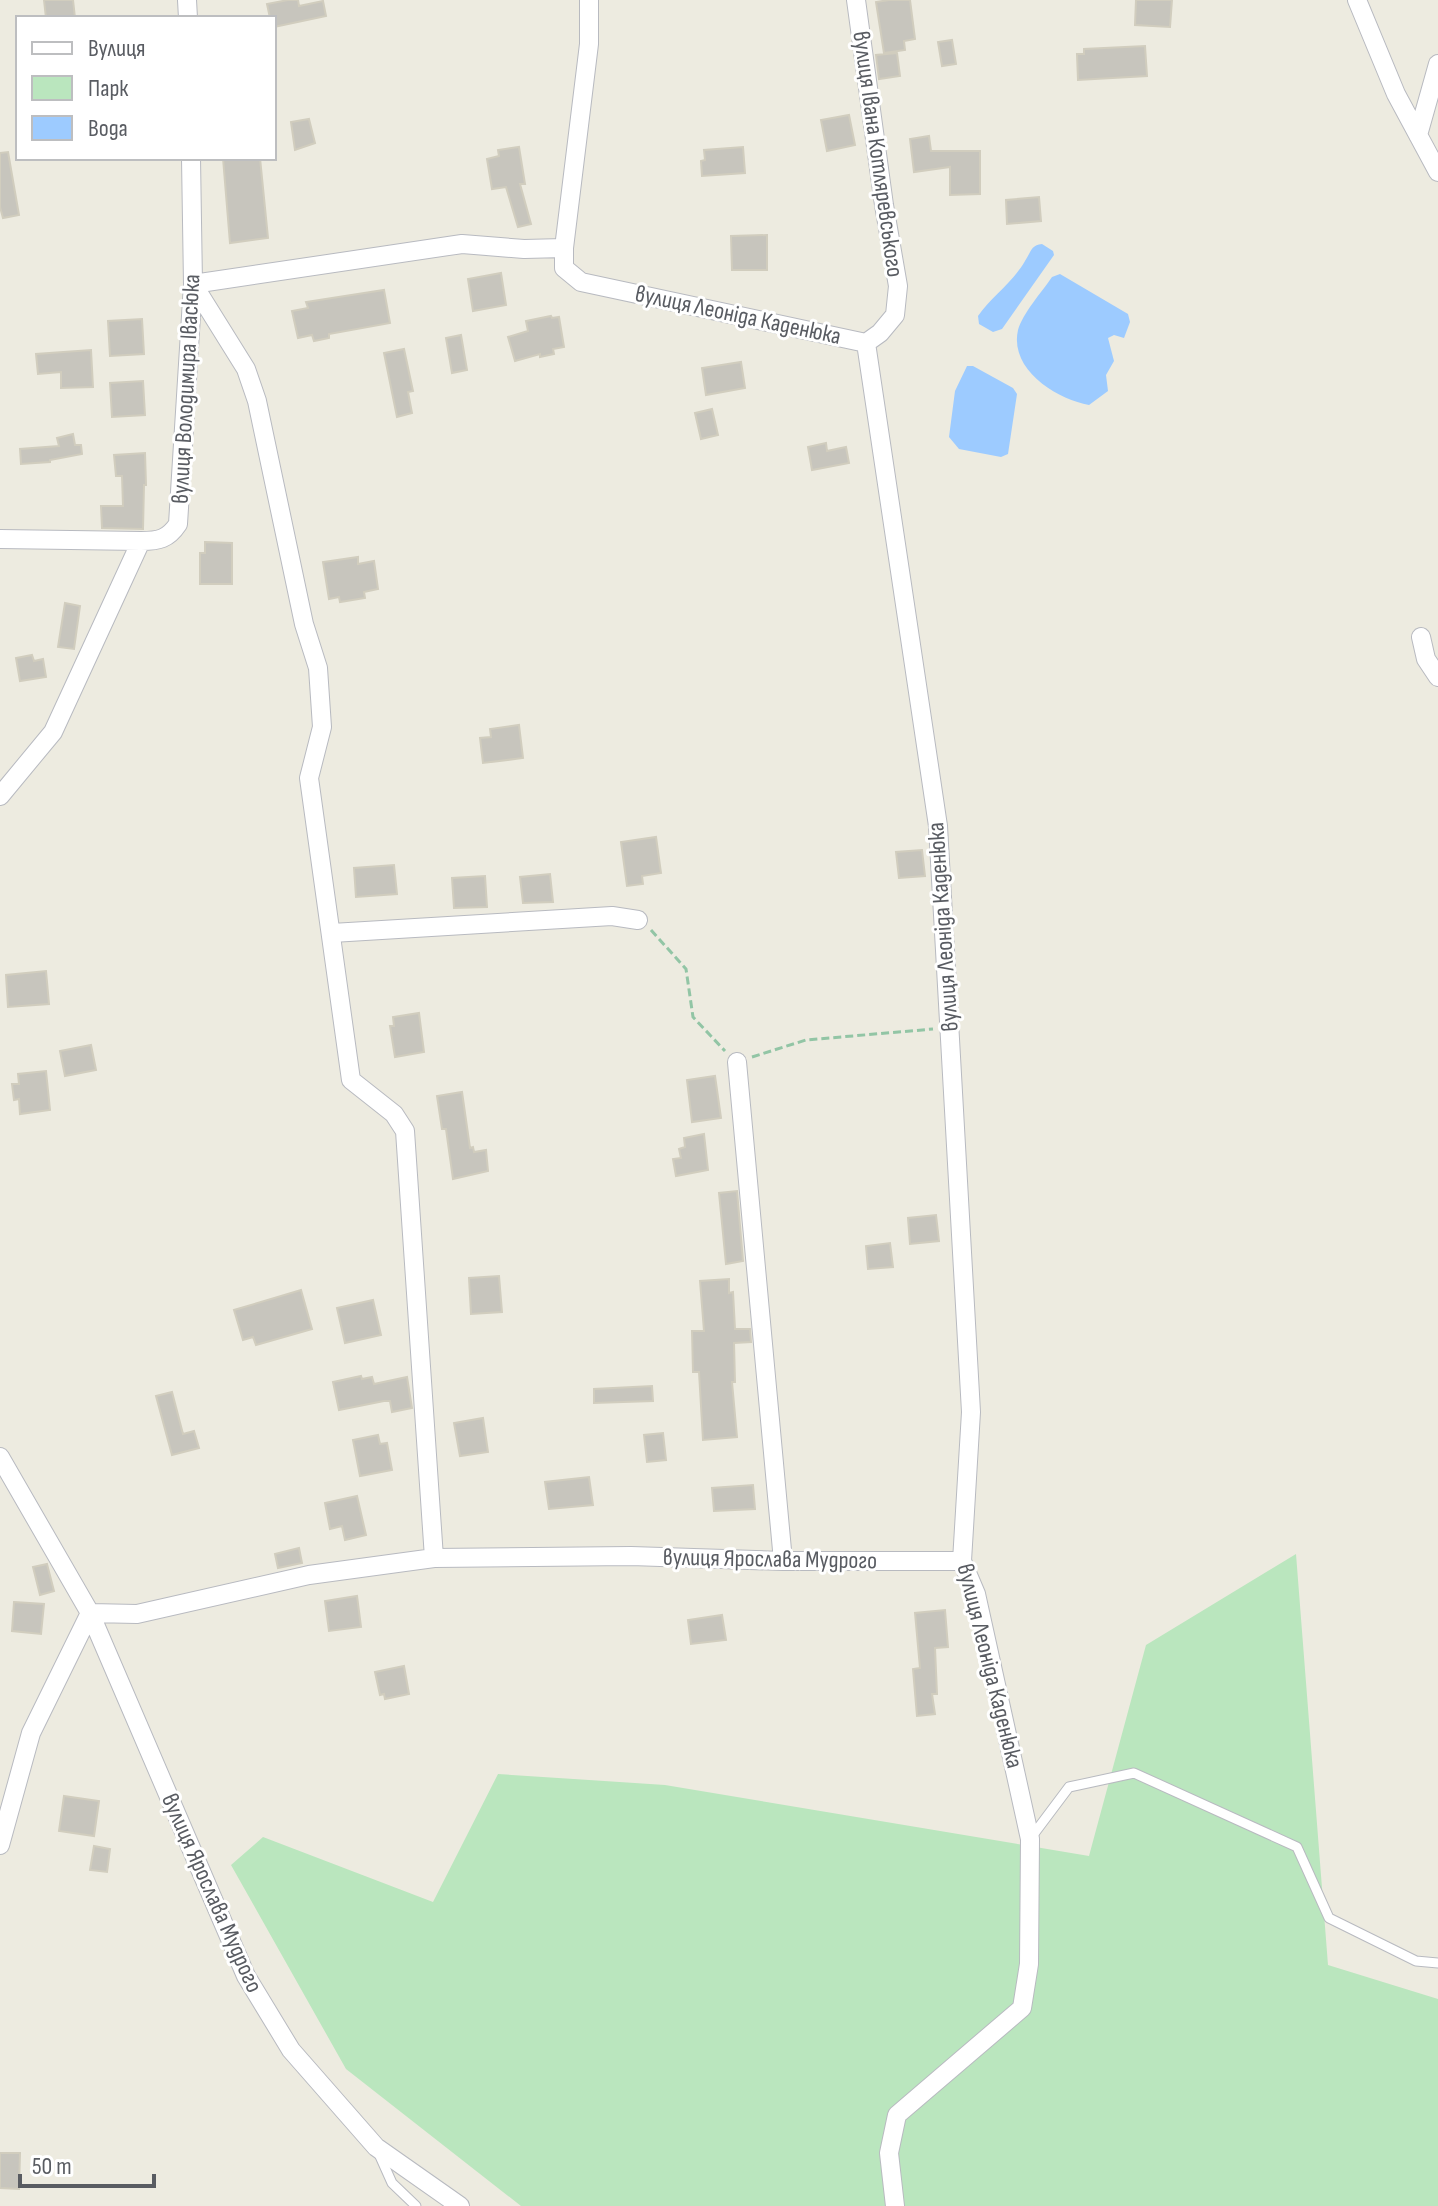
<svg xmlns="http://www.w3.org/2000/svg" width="1438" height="2206" font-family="'Sofia Sans Condensed',sans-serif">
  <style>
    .green { fill: #bae6be }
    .water { fill: #9dcbff }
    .building { fill: #c7c5bd; stroke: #d1cdbe; stroke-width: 2 }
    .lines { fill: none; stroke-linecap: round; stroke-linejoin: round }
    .service-casing { stroke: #b8bac0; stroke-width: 11 }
    .minor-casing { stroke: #b8bac0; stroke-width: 20 }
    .path { stroke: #92c5a5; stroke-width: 3; stroke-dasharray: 8 4; stroke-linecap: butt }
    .service { stroke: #fff; stroke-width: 9 }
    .minor { stroke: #fff; stroke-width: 18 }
    .labels { text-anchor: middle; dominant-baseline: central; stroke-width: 6; stroke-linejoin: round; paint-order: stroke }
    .street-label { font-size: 24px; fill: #595c62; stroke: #fff }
  </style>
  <rect width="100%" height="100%" fill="#edebe0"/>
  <!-- green -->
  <path class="green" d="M1296 1554 1328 1965 1438 1999V2206H521L346 2069 231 1865 263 1837 433 1902 498 1774 665 1785 1089 1856 1146 1645Z"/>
  <!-- water -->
  <path class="water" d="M1042 244 1053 251 1054 255 1002 329 993 332 979 324 978 316C992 296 1013 282 1025 261 1031 252 1031 245 1042 244Z
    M1060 274 1128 314 1130 322 1124 338 1114 335 1108 338 1114 361 1106 375 1108 391 1089 405C1057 399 1009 370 1018 330 1023 313 1041 293 1052 277Z
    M967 366H973L1013 388 1017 394 1008 454 1001 457 959 449 949 437 955 391Z"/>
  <!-- building -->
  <path class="building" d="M44 0H73L75 18H46Z
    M288 0H298L299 6 323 1 326 16 274 27V18H270L267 4Z
    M889 0H910L915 39 904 41 905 50 884 53 876 2Z
    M1136 0H1172L1170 27 1135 25Z
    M952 40 956 64 942 66 938 42Z
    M1145 46 1147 76 1078 80 1077 54H1084V49Z
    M897 53 900 76 879 79 876 55Z
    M849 115 855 145 827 151 821 120Z
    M309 119 315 143 295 150 291 122Z
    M929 136 931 151H980V194L950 195V167L914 172 910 139Z
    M519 147 525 184H520L531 224 518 227 506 187 492 189 487 159 499 156 498 150Z
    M743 147 745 173 702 176 701 161 705 160 704 150Z
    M8 152 19 215 3 218 0 207V153Z
    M223 158H260L268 238 230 243Z
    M1039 197 1041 221 1007 224 1006 200Z
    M767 235V270H732L731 236Z
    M501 273 506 305 473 311 468 279Z
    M384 290 390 323 329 334V338L314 341 312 335 298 338 292 311 308 308 306 302Z
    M551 316 552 318 559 317 564 347 553 349 554 354 540 357V354L515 361 508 337 528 331 526 321Z
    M142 319 144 354 110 356 108 321Z
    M461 335 467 370 452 373 446 338Z
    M404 349 413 391 408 392 412 413 397 417 384 353Z
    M91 350 93 387 61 388V372L38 374 36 354Z
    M741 362 745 388 706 395 702 368Z
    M143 381 145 415 112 417 110 383Z
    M712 409 718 435 701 439 695 413Z
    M73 434 75 445H81L82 454 50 460V462L21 464 20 449 59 446 57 438Z
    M826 443 827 451 846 447 849 463 812 470 808 447Z
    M145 453 146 485H144L143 529 102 528 101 506H123L122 476H116L114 455Z
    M205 542 232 543V584H200V553H205Z
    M358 557V564L374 561 378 589 364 592 365 598 340 602 339 597 329 599 323 562Z
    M65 603 80 606 74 649 58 647Z
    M32 655 34 661 43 659 46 677 20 681 16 658Z
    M519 725 523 758 483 763 480 738 491 737 490 729Z
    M656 837 661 873 642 876 643 884 627 886 621 842Z
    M922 850 925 876 899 878 896 852Z
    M394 865 397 894 356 897 354 868Z
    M550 874 553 902 523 903 520 877Z
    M485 876 487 907 454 908 452 878Z
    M46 971 49 1004 8 1007 6 975Z
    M419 1013 424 1052 395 1057 390 1026H394L393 1017Z
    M91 1045 96 1070 65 1076 60 1051Z
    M46 1071 50 1110 20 1114 19 1099 14 1100 12 1084H19L18 1074Z
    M715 1076 721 1118 692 1122 687 1080Z
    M462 1092 470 1148 473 1147 474 1152 486 1150 488 1171 453 1179 446 1129H442L437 1096Z
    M704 1134 708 1170 676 1176 673 1159 681 1158 679 1149 685 1147 684 1138Z
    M737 1191 743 1261 726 1264 719 1193Z
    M936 1215 939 1241 910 1244 908 1218Z
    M890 1243 893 1267 868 1269 866 1246Z
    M499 1276 502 1312 471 1314 469 1278Z
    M729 1279V1293L733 1292 735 1329H750L751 1342 734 1343 735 1382H732L737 1437 703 1440 699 1372H693L692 1331H704L700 1281Z
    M301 1290 312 1329 256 1345 253 1337 243 1340 234 1310Z
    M373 1300 381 1335 345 1343 337 1308Z
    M361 1376 362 1379 372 1377 374 1384 407 1377 412 1408 392 1412 390 1401H384L339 1410 333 1382Z
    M652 1386 653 1401 594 1403V1389Z
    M172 1392 183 1434 194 1431 199 1448 172 1455 156 1396Z
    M483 1418 488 1452 460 1456 454 1423Z
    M663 1433 666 1460 647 1462 644 1435Z
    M378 1435 380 1444 387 1443 392 1470 360 1476 353 1440Z
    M589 1477 593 1505 549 1509 545 1482Z
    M753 1485 755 1509 714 1511 712 1488Z
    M357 1496 366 1535 345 1540 342 1526 330 1529 325 1503Z
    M299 1548 302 1563 278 1568 275 1554Z
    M47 1564 54 1591 40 1595 33 1567Z
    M357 1596 361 1627 329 1631 325 1601Z
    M14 1602 44 1604 41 1634 12 1631Z
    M945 1610 948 1647 935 1648 937 1694H932L935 1714 917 1716 913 1669 920 1668 915 1613Z
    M722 1615 726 1640 691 1644 688 1620Z
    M404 1666 409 1694 385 1699 384 1694 380 1695 375 1672Z
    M64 1796 99 1801 94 1836 59 1831Z
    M94 1846 110 1849 107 1872 90 1870Z
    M0 2153H20L19 2189 0 2188Z"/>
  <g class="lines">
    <!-- service casing -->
    <g class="service-casing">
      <path id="service" d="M1030 1839 1069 1787 1134 1773 1297 1847 1329 1918 1416 1961 1438 1963
        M379 2154 392 2183 416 2206"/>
    </g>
    <!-- minor casing -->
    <g class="minor-casing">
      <path id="minor" d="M187 0 188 18
        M856 0 884 205 898 286 895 315 880 333 866 343
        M1357 0 1396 94 1438 172
        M1418 135 1438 64
        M564 248 589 44V0
        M0 539 141 541
        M1421 637 1426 659 1438 677
        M0 796 53 732 141 541C159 541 168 539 178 524L193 284 191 158
        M332 933 612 916 638 920
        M737 1062 783 1561
        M0 1457 90 1613 246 1976 291 2050 376 2147 460 2206
        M434 1558 405 1131 394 1114 351 1080 309 778 322 727 318 668 304 624 257 401 246 369 193 284 462 244 524 249 564 248V268L581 282 866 343 938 826 971 1412 962 1561 976 1594 1030 1839 1029 1964 1022 2008 897 2115 889 2153 895 2206
        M0 1845 31 1733 90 1613 137 1614 309 1575 434 1558 631 1556 783 1561H962"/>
    </g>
    <!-- path -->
    <path class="path" d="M651 930 686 969 693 1017 725 1051
      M752 1057 806 1040 933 1029"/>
    <!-- service -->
    <use href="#service" class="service"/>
    <!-- minor -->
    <use href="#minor" class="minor"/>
  </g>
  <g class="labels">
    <!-- street labels -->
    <g class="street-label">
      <text transform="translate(878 154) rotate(82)">вулиця Івана Котляревського</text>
      <text transform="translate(738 315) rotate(12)">вулиця Леоніда Каденюка</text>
      <text transform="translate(186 389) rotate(-87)">вулиця Володимира Івасюка</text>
      <text transform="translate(943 927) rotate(-94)">вулиця Леоніда Каденюка</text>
      <text transform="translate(770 1559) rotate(1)">вулиця Ярослава Мудрого</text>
      <text transform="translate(990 1666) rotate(76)">вулиця Леоніда Каденюка</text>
      <text transform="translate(212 1893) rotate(66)">вулиця Ярослава Мудрого</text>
    </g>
  </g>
  <!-- legend -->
  <rect x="16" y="16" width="260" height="144" fill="#ffffff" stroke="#bdbec0" stroke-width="2"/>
  <rect x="32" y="42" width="40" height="12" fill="#ffffff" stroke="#bdbec0" stroke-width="2"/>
  <text x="88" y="56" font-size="24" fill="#595c62">Вулиця</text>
  <rect x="32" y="76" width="40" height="24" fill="#bae6be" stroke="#bdbec0" stroke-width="2"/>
  <text x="88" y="96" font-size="24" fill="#595c62">Парк</text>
  <rect x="32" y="116" width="40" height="24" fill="#9dcbff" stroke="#bdbec0" stroke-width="2"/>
  <text x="88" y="136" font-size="24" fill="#595c62">Вода</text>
  <!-- scale -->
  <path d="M20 2174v12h134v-12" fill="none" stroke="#595c62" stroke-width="4"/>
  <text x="32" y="2174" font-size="24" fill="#595c62" stroke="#ffffff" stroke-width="6" paint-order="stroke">50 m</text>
</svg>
